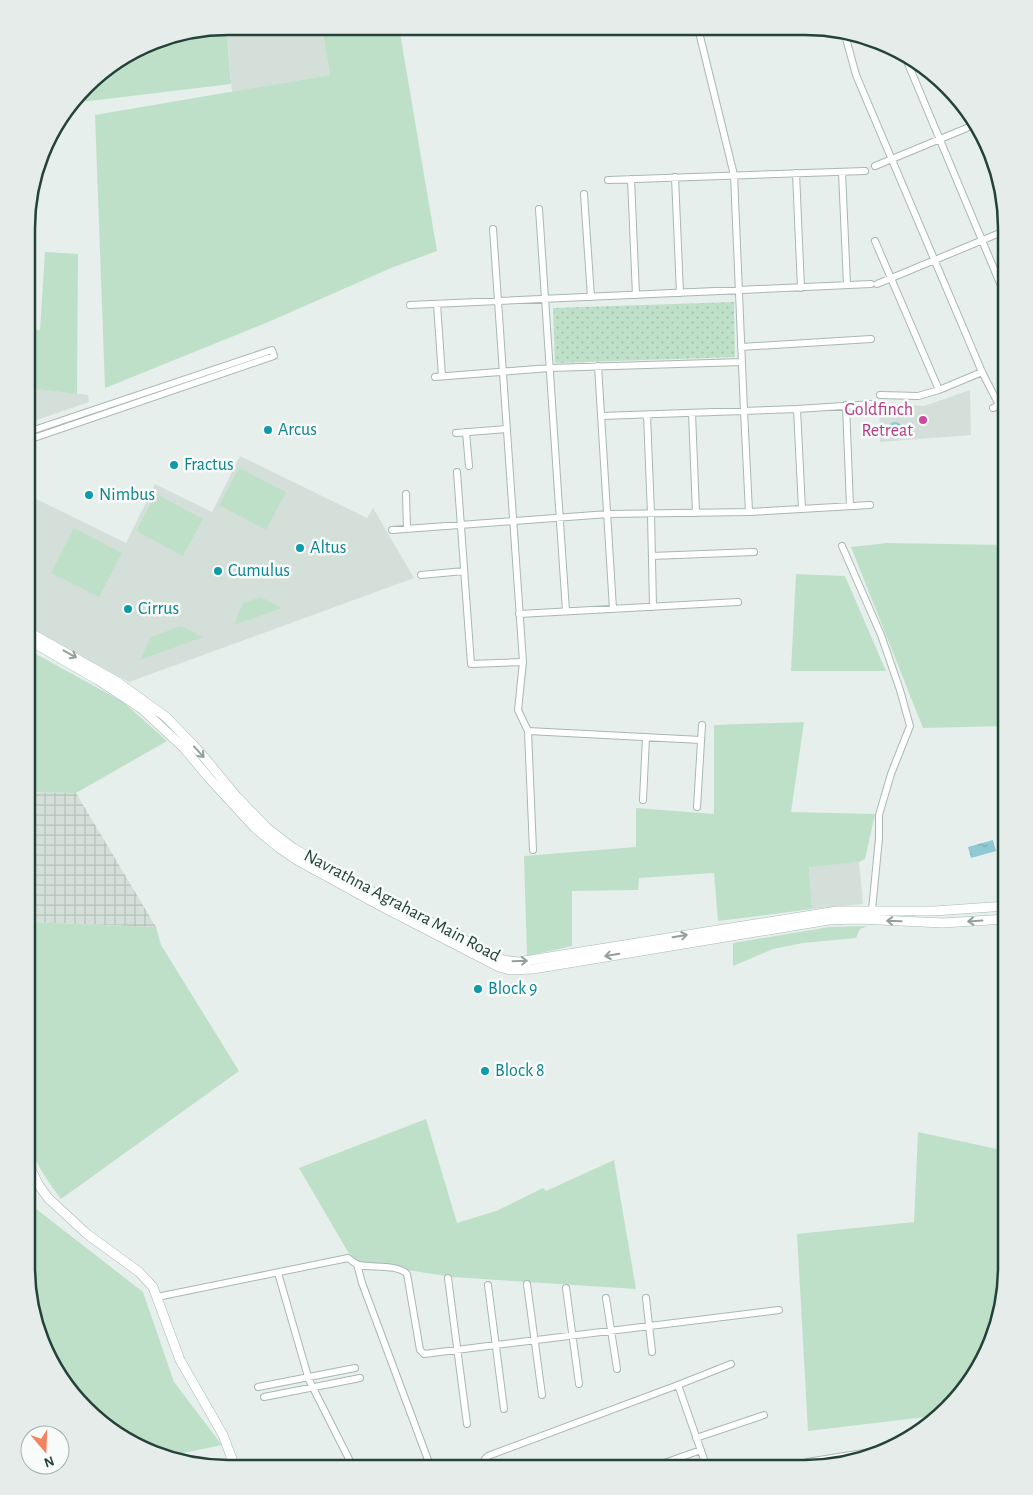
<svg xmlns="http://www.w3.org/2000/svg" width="1033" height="1495" font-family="'Alegreya Sans',sans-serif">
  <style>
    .built { fill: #d4dfda }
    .industrial { fill: url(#industrial-grid) }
    .green { fill: #bfe0c8 }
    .park { fill: url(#park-dots) }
    .water { fill: url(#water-ripples) }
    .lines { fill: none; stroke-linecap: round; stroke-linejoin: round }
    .street-casing { stroke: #a8b8b2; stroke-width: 8 }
    .secondary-casing { stroke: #a4bbb3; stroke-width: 10 }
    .street { stroke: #fff; stroke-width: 6 }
    .secondary { stroke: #fff; stroke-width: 9 }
    .oneway { stroke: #92a09c }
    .hotel-dot { fill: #d1479c; stroke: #f7fbf9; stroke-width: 2 }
    .culture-dot { fill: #0f9aa8; stroke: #f7fbf9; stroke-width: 2 }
    .labels { text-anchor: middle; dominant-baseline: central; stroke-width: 5; stroke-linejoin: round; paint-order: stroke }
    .hotel-label { font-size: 18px; fill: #b23c85; stroke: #f7fbf9; text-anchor: end }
    .culture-label { font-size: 18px; fill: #0d838f; stroke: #f7fbf9; text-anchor: start }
    .street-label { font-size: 18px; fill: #24423a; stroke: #f7fbf9 }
    .rim { fill: none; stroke: #24423a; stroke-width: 2.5 }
  </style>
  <defs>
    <pattern id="industrial-grid" width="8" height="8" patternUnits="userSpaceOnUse" patternTransform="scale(1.25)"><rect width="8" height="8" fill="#d4dfda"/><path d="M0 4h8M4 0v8" fill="none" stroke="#b6c1bc"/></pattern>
    <pattern id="park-dots" width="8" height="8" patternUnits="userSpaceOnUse" patternTransform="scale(1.25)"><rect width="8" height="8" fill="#bfe0c8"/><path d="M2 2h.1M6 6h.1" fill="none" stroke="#a4c1ad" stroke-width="1.8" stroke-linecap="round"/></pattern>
    <pattern id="water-ripples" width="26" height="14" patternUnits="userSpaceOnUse" patternTransform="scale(1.25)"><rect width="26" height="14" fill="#8ec9d4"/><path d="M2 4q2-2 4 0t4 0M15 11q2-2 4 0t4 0" fill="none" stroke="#74a5ad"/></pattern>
  </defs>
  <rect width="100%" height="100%" fill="#e6efeb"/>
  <!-- built -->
  <path class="built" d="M226 26 322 27 330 75 232 92Z
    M28 388 88 395 89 402 28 423Z
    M970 390 971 435 880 442 879 403 924 406Z
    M240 456 367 518 373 508 414 578 129 682 27 626 28 495 126 543 155 484 212 512Z
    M859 862 863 904 812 909 809 866Z"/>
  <!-- industrial -->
  <path class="industrial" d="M27 792 76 793 156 927 27 922Z"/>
  <!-- green -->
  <path class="green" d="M226 26 231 84 73 103 95 76 163 37Z
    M322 27H399L437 251 391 268 266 323 105 388 95 115 330 75Z
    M45 252 78 254 77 394 28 388V329L40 330Z
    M239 468 286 492 266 530 219 505Z
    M156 494 203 519 183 556 136 531Z
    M74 528 122 553 99 597 51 573Z
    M887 543 1007 545V726L923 728 851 547Z
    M796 574 845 576 886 671H791Z
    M261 597 282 608 234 625 243 603Z
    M181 626 203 637 140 660 151 637Z
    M27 649 123 702 167 741 76 793 27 792Z
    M804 722 791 812 875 814 865 859 859 862 809 867 812 909 718 921 714 873 639 878 638 890 572 891V946L527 956 524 856 636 847V808L714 814V725Z
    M27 922 156 927 161 945 239 1071 61 1199C40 1170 26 1152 28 1114 29 1104 33 1093 34 1084 35 1069 31 1052 27 1038Z
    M868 926 860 929 856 938 803 943 773 949 733 966V943L829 927Z
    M426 1119 457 1223 496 1211 543 1188 546 1191 614 1160 636 1289 452 1277 357 1262 348 1252 299 1168Z
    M918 1132 997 1149 998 1152 1006 1154V1281L996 1332 973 1379 942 1415 808 1431 797 1234 914 1222Z
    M26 1201 143 1292 174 1382 222 1445 164 1457 151 1454 105 1427 47 1356 26 1267Z"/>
  <!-- park -->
  <path class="park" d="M734 302 735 357 555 363 553 308Z"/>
  <!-- water -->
  <path class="water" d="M888 429a7 7 0 1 1 14 0a7 7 0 1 1-14 0Z
    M993 840 996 851 971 858 968 847Z"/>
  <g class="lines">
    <!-- street casing -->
    <g class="street-casing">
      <path id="street" d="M698 28 734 175 744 411 749 512
        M844 31 856 75 982 372 999 405
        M904 54 1007 300
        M875 166 974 125
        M842 172 847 285
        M796 173 801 288
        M675 177 680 293
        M631 179 636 295
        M608 180 865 171
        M584 194 591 297
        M539 209 566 611
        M493 229 523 662 518 710 528 731 533 850
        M875 241 939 390
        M877 284 1007 230
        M437 304 442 376
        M410 305 871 284
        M741 347 871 339
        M598 366 613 609
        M435 377 550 368 742 362
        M880 395 918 396 939 390 982 372
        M846 405 850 506
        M993 408 1007 402
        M797 409 802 509
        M692 413 696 513
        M647 415 651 514 653 607
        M601 416 797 409 874 404
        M466 432 469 466
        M456 433 507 429
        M28 440 274 356 272 350 28 432
        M457 472 471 664 523 662
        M406 494 407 529
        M392 530 608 514 749 512 870 505
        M842 546 881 635 900 690 910 726 891 774 879 815V838L872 910
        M652 556 754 552
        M421 575 464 571
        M519 614 738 602
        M528 731 701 740
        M643 800 646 737
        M697 807 702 725
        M357 1264 362 1283 431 1468
        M278 1273 309 1380 353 1467
        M448 1278 467 1424
        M527 1284 542 1395
        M488 1285 504 1409
        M566 1288 579 1384
        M157 1297 348 1258C351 1260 355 1264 359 1265 372 1268 397 1264 407 1274L420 1350 424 1354 779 1310
        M606 1298 617 1369
        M646 1298 652 1352
        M678 1385 707 1468
        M258 1387 355 1368
        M264 1397 360 1378
        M696 1438 764 1415
        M488 1468 485 1459 488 1456 678 1385 731 1364
        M650 1468 701 1450
        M799 1469 802 1465 807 1462 895 1448"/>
    </g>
    <!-- secondary casing -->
    <g class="secondary-casing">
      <path id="secondary" d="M27 631 116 681 166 717 199 751 237 797 267 828 293 848 359 885 503 960 518 962 837 911H934L1006 906
        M27 639 98 680 142 709 184 748 209 778 255 828 278 847 297 860 379 905 499 967 510 970 533 969 829 920 858 919 943 923 1006 919
        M26 1151 28 1163 38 1184 48 1198 87 1234 139 1272 153 1287 180 1360 223 1435 235 1467"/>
    </g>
    <!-- street -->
    <use href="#street" class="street"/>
    <!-- secondary -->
    <use href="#secondary" class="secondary"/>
  </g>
  <!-- one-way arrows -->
  <defs><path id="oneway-shaft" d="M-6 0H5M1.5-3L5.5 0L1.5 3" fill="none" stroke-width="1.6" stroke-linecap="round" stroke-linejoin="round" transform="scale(1.25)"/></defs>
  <g class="oneway">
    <use href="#oneway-shaft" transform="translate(70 654) rotate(29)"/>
    <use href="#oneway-shaft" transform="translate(199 752) rotate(48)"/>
    <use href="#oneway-shaft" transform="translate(894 921) rotate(-178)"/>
    <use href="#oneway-shaft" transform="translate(975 921) rotate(176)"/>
    <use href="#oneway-shaft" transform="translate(680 936) rotate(-9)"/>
    <use href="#oneway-shaft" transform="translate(612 955) rotate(171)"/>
    <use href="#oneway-shaft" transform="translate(520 961) rotate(-2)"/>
  </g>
  <!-- markers -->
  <circle class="hotel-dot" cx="923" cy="420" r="5"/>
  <g class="culture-dot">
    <circle cx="268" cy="430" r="5"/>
    <circle cx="174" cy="465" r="5"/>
    <circle cx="89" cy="495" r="5"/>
    <circle cx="300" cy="548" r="5"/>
    <circle cx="218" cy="571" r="5"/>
    <circle cx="128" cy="609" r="5"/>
    <circle cx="478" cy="989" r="5"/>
    <circle cx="485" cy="1071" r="5"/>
  </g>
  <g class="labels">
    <!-- hotel labels -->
    <g class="hotel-label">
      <text x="913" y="410">Goldfinch<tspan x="913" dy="21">Retreat</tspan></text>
    </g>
    <!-- culture labels -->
    <g class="culture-label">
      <text x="278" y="430">Arcus</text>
      <text x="184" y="465">Fractus</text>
      <text x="99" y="495">Nimbus</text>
      <text x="310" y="548">Altus</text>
      <text x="228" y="571">Cumulus</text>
      <text x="138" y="609">Cirrus</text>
      <text x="488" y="989">Block 9</text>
      <text x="495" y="1071">Block 8</text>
    </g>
    <!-- street labels -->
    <g class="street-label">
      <text transform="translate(402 906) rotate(28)">Navrathna Agrahara Main Road</text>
    </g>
  </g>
  <!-- crop -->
  <path d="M0 0H1033V1495H0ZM228 35H805A193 193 0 0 1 998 228V1267A193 193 0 0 1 805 1460H228A193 193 0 0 1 35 1267V228A193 193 0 0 1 228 35Z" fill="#e6ecea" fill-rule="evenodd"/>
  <path class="rim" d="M228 35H805A193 193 0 0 1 998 228V1267A193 193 0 0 1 805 1460H228A193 193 0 0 1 35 1267V228A193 193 0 0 1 228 35Z"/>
  <!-- north arrow -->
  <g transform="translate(45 1450) rotate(161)"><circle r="24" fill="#f7fbf9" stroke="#a3b1ad"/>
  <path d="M0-4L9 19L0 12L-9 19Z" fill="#f4845f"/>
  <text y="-8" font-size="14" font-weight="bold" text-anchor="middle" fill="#24423a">N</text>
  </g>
</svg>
